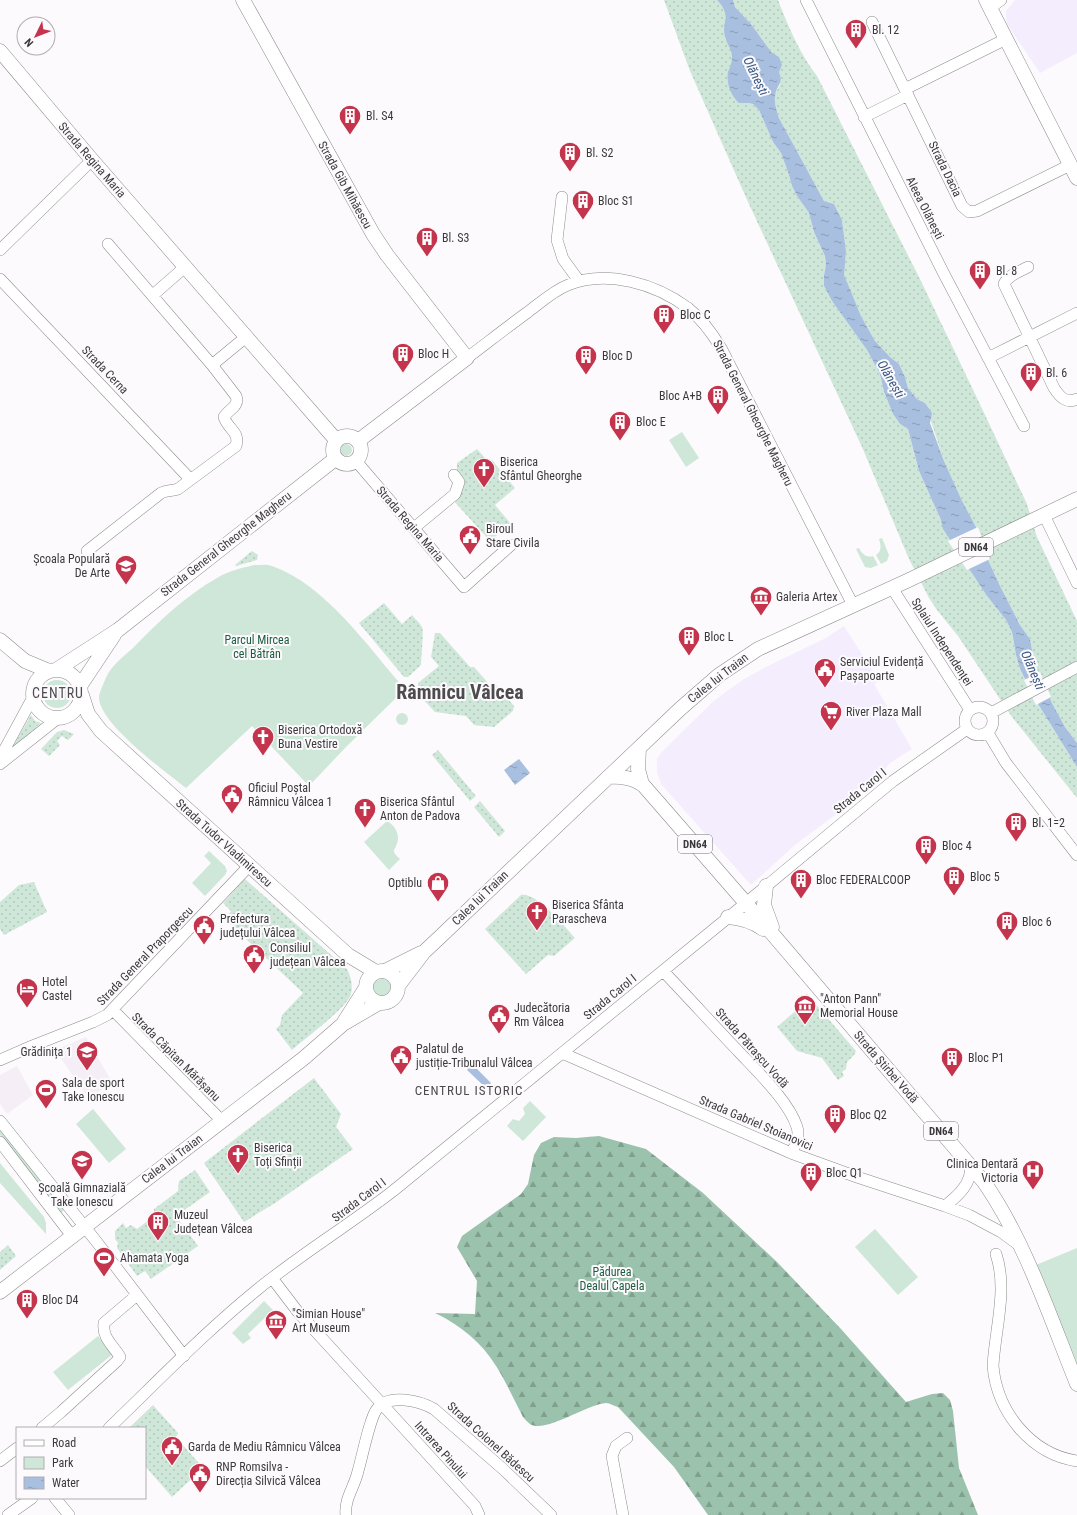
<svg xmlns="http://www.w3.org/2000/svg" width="1077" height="1515" font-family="'Roboto Condensed',sans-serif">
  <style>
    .commercial { fill: #f4edfe }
    .built { fill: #f6eef7 }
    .grass { fill: url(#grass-dots) }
    .forest { fill: url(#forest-firs) }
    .green { fill: #cfe7d9 }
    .water { fill: url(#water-ripples) }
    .pier { fill: #fcfafd }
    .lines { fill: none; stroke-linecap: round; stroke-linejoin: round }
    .minor-casing { stroke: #8d8b8d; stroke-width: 12 }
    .major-casing { stroke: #8d8b8d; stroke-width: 15 }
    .minor { stroke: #fff; stroke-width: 11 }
    .major { stroke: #fff; stroke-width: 14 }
    .labels { text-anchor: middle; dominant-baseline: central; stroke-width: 4; stroke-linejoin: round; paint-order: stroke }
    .shield { fill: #fcfafd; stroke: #757475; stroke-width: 1 }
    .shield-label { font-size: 11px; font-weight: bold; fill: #3b3a3b }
    .poi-label { font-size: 12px; fill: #3b3a3b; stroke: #fcfafd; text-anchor: start }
    .street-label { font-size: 12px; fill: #3b3a3b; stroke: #fcfafd }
    .park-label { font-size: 12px; fill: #1c5d3f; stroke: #fcfafd }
    .water-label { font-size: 13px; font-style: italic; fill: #375783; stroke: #fcfafd }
    .neighbourhood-label { font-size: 13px; letter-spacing: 1px; fill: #4d4b4d; stroke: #fcfafd }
    .quarter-label { font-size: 14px; letter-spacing: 1px; fill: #4d4b4d; stroke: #fcfafd }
    .town-label { font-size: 20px; font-weight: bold; fill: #4d4b4d; stroke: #fcfafd }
  </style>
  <defs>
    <pattern id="grass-dots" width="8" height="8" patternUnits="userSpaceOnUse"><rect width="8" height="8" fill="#cfe7d9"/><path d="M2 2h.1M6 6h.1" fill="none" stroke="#b3c7bb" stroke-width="1.8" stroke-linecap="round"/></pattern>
    <pattern id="forest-firs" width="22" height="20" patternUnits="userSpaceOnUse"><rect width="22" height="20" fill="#9bc2ac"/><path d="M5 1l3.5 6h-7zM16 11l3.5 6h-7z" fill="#809f8d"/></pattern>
    <pattern id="water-ripples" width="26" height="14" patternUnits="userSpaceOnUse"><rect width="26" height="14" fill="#a8bfdf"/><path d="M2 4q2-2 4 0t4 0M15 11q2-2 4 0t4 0" fill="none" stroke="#8a9cb6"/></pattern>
  </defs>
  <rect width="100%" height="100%" fill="#fcfafd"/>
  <!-- commercial -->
  <path class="commercial" d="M1015 0H1077V53L1040 73 1007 24 1006 17V11Z
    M844 626 879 681 874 684 912 749 890 763 879 777 846 807 796 844 751 885 661 784 657 772V759L660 754 686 728 715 700 727 691 744 679 768 666 824 639Z"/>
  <!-- built -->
  <path class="built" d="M86 1037 112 1082 89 1099 55 1050Z
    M17 1066 33 1095 7 1114 0 1104V1075Z"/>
  <!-- grass -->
  <path class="grass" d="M664 0H717L724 8 726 14 725 34V39L731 47 732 57V65L729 70 739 103H748L753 104 759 110 773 142 781 153 788 172 792 186 797 196 809 213 814 232 825 256 826 265 824 275V286L832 301 867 350 880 374 884 392 893 414 900 424 908 429 919 471 941 520 944 529 987 596 1006 620 1012 632 1016 655 1020 669 1038 704 1077 767V798L1012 717 958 636 937 610 929 598 909 559 862 447 748 202 690 71Z
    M733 0H778C788 26 800 54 817 76L919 277 977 398 1027 504 1037 537 1077 621V743L1065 727 1052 703 1035 666 1030 639 1020 625 999 584 989 562 976 527 962 502 944 461 925 403 917 399 908 388 905 377 899 364 890 357 875 341 861 316 843 275 846 251 842 220 834 204 824 201 779 118 775 103V93L780 85 779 72 772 53 751 24 735 7Z
    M477 449 486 459 492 460 515 488 495 505 511 524 490 541 453 500 462 490 463 480 457 471V463Z
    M252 551 258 555 257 560 236 566 235 565Z
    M384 603 402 624 412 615C415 619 420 623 422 627 424 631 421 659 421 665L408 677H404L359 623Z
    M435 633H440L470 667H474L490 685H496L514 706 513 711 494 727 474 725 466 716 435 712 418 694V683L439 666 431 657Z
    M31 715 35 721 41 723 11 750Z
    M64 730 74 734 68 740 62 736 57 741 60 745 49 756 41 749 57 732Z
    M438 750 476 796 470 801 432 755Z
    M480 801 505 831 499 837 474 807Z
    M245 879 347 969C351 977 353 985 351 994 347 1008 304 1039 292 1050L276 1029 280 1025 282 1015 303 993 225 919 231 911 223 903Z
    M34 882 47 912 4 935 0 929V902L19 885Z
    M521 895C537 892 565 927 575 938L554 956 548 955 526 974 485 929Z
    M807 994 856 1051 854 1055 847 1062 846 1069 842 1072 844 1076 838 1080 822 1058 797 1051 777 1027 799 1008 796 1003Z
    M314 1078 341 1114 336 1127 353 1149 275 1203 244 1222 204 1163Z
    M195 1170 210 1192 176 1216 198 1246 151 1279 145 1271 137 1276 117 1248 118 1243 115 1239V1231L123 1223 126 1228 131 1225 137 1229 154 1216V1209L178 1191 179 1181Z
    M8 1245 16 1256 0 1270V1252Z
    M153 1405 178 1433 176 1437 203 1468 172 1497 145 1466V1428H129Z"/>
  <!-- forest -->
  <path class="forest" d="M599 1136 646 1149 703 1193 777 1262 841 1329 906 1402 932 1394 943 1393 950 1400 953 1411 959 1468 978 1515H708L674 1467 618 1407C614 1406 610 1403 606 1403 587 1404 545 1434 530 1424 527 1422 525 1419 523 1417 513 1398 504 1377 492 1360 479 1340 456 1323 435 1313L475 1314 477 1281 457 1247 462 1236 521 1194 528 1184 534 1155 541 1143 554 1137 576 1138Z"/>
  <!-- green -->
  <path class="green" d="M682 432 699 458 686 467 669 440Z
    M340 450a6 6 0 1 1 12 0a6 6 0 1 1-12 0Z
    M882 538 889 555 887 561 881 564 876 555C882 551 881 545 879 539Z
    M859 548C862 554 866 558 873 556L878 565 871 568 865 567 856 549Z
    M254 565C260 565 267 564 272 566 326 585 368 647 404 688L403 691 346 747 309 786 252 726 186 788C166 772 98 723 99 697 99 693 107 675 109 672 115 663 125 655 133 648 158 622 185 596 217 578 228 571 242 568 254 565Z
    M43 694a14 14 0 1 1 28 0a14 14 0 1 1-28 0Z
    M396 719a6 6 0 1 1 12 0a6 6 0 1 1-12 0Z
    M387 821C396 826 401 836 396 846 395 849 394 848 394 852 395 855 398 857 400 859L389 870 364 842Z
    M209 851 225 866 227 871 225 875 205 896 192 883 211 863 204 856Z
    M370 987a11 11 0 1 1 22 0a11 11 0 1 1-22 0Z
    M530 1101 546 1117 523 1141 507 1126 513 1119 519 1121 525 1114 523 1108Z
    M93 1109 126 1149 109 1163 76 1124Z
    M0 1127 64 1210 61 1213 0 1135Z
    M271 1146C277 1149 278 1155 277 1161L272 1165 269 1147Z
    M0 1163 44 1217 46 1223V1234L0 1183Z
    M875 1229 918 1277 898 1295 855 1247Z
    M1077 1248V1364L1036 1265Z
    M264 1301 273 1310 248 1334 251 1338 243 1344 232 1333Z
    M98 1336 113 1354 68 1390 53 1372Z"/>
  <!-- water -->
  <path class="water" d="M717 0H733L735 7 751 24 772 53 779 57 782 65 779 72C784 85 776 85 775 96 774 104 777 110 779 118L824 201 834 204 842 220 846 251 844 275 861 316 875 341 890 357 899 364 905 377 908 388 917 399 925 403 932 413 930 423 944 461 962 501 976 527 989 562 999 584 1020 625 1030 639 1035 666 1052 703 1065 727 1077 743V767L1038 704 1020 669 1016 655 1012 632 1006 620 987 596 943 529 941 520 919 471 908 429 900 424 893 414 884 392 880 374 867 350 832 301 824 286V275L826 265 825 256 814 232 809 213 797 196 792 186 788 172 781 153 773 142 759 110 753 104 748 103H739C731 96 726 83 728 72 730 67 732 63 732 57 731 46 727 45 725 37 721 20 733 17 717 0Z
    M519 759 530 773 515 785 504 770Z
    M472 1064 491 1083 486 1088 467 1070Z"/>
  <!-- pier -->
  <path class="pier" d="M978 527 990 559 967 570 948 541Z
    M1040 672 1051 697 1036 705 1024 680Z"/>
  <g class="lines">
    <!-- minor casing -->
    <g class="minor-casing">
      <path id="minor" d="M806 0 944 274 1024 426
        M990 8 1001 0
        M872 22 962 206 969 212 977 211 1070 165
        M905 89 1006 39
        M864 117 908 95
        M562 197 557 240 563 259 579 281
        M0 250 92 160
        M1028 267C1019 272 1008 275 1004 284L1054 388C1060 397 1066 404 1077 399
        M0 279 190 479
        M153 295 185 267
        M467 358C487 343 507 327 528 312 540 303 553 291 568 285 607 269 656 284 688 308 702 319 712 333 721 348L853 605
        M988 358 1077 313
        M212 365 246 337
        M356 461 464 587 511 545
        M1044 515 1077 583
        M414 528 455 494 459 482 454 475
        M87 551 161 493C167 490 172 491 178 489L236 446C240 431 228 430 224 417 229 409 240 406 236 396L212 365 108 244
        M892 588 970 710
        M965 721a14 14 0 1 1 28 0a14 14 0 1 1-28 0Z
        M991 713 1077 667
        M988 733 1006 763 1077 855
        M0 758 33 697
        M0 764 57 719
        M663 971C689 998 714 1026 740 1053 758 1072 789 1102 797 1127 800 1137 796 1145 791 1153
        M113 1010 222 1121
        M562 1053 791 1153 857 1177 945 1206 969 1215 1001 1232 1019 1245
        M0 1060 32 1046 93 1022 107 1015 249 866
        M0 1121 96 1241 184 1356
        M0 1142 72 1236
        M945 1206C959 1195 971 1184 971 1166
        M996 1254C1008 1290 995 1329 993 1366 997 1411 1030 1454 1077 1461
        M272 1278 298 1312 475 1506 479 1515
        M42 1428 61 1412 117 1361 120 1357C113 1345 102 1338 104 1323L137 1295
        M109 1428C158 1381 205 1332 258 1289 301 1254 349 1225 393 1191L746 903 893 781 967 729
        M0 1461 17 1448
        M55 1498 69 1515
        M8 1515 32 1498
        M346 1515C344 1499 355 1486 358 1471 362 1458 370 1417 377 1409 389 1393 420 1401 434 1409L503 1469 551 1515
        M623 1515 612 1456 616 1446 627 1438"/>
    </g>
    <!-- major casing -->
    <g class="major-casing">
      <path id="major" d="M243 0 373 234 387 255 467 358 358 441
        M986 0 1077 178
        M0 51 92 160 336 440
        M333 450a14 14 0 1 1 28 0a14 14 0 1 1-28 0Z
        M0 640 25 661 49 671
        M33 694a24 24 0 1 1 48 0a24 24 0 1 1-48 0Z
        M56 670 118 630 335 459
        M80 686 114 635
        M82 695 88 714 101 731 348 955 376 972
        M639 748 638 769 642 784
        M608 777C620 776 635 778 644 786L758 917 984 1182C1025 1241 1050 1317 1077 1384
        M766 886 764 905 772 927
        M728 917C742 918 752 921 763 929
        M366 987a16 16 0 1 1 32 0a16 16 0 1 1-32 0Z
        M385 971 421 953
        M398 986 424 952 441 936 680 709 719 675 758 649 909 580 1077 499
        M344 1022 365 989
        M0 1292 304 1058 343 1024 379 1003"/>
    </g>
    <!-- minor -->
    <use href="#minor" class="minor"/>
    <!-- major -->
    <use href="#major" class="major"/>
  </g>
  <!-- icons -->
  <defs>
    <g id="building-pin" transform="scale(1.15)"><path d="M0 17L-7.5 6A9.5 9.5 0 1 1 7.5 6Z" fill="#c4344c" stroke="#fcfafd"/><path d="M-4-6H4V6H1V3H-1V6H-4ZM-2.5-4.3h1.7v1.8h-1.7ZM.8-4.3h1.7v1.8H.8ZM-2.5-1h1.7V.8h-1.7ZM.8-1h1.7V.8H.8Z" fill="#fff"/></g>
    <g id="church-pin" transform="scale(1.15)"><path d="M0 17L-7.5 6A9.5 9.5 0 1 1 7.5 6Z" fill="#c4344c" stroke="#fcfafd"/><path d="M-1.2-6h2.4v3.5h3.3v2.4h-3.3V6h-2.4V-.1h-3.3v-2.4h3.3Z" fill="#fff"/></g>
    <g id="civic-pin" transform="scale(1.15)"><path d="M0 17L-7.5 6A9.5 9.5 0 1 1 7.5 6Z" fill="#c4344c" stroke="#fcfafd"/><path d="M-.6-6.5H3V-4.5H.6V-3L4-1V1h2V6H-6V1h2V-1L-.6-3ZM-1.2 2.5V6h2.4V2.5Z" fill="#fff"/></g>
    <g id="school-pin" transform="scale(1.15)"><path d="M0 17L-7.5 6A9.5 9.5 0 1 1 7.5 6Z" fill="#c4344c" stroke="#fcfafd"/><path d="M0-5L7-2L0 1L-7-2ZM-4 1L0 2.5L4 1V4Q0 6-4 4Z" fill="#fff"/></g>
    <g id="museum-pin" transform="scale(1.15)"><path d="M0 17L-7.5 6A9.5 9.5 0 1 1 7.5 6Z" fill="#c4344c" stroke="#fcfafd"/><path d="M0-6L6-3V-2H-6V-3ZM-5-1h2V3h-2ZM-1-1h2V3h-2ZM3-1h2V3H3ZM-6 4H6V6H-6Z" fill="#fff"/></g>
    <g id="supermarket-pin" transform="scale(1.15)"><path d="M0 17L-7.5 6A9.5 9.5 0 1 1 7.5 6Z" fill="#c4344c" stroke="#fcfafd"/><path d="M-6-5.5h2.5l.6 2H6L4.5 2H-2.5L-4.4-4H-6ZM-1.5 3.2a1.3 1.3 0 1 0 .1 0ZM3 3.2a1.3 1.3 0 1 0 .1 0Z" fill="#fff"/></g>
    <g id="shop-pin" transform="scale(1.15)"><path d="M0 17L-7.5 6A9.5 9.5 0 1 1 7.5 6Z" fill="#c4344c" stroke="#fcfafd"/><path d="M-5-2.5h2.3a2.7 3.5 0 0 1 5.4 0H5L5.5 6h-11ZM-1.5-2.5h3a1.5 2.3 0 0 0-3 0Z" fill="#fff"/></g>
    <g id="hotel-pin" transform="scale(1.15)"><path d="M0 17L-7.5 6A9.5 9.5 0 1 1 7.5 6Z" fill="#c4344c" stroke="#fcfafd"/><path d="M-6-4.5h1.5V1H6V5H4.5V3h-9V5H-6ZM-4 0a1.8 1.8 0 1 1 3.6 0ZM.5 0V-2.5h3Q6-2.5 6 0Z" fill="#fff"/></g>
    <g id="stadium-pin" transform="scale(1.15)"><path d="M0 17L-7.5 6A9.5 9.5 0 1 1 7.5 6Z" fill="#c4344c" stroke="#fcfafd"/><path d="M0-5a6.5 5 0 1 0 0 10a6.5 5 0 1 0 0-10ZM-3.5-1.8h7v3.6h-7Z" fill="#fff"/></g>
    <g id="hospital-pin" transform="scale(1.15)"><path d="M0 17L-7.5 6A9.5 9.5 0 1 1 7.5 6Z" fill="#c4344c" stroke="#fcfafd"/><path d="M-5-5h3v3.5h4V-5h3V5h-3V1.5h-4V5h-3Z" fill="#fff"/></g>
  </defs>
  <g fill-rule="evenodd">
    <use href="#building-pin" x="856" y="30"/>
    <use href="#building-pin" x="350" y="116"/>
    <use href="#building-pin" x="570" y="153"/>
    <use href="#building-pin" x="583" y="201"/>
    <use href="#building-pin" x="427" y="238"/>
    <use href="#building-pin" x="980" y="271"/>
    <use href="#building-pin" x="664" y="315"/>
    <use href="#building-pin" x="403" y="354"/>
    <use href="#building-pin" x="586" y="356"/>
    <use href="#building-pin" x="1031" y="373"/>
    <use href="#building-pin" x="718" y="396"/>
    <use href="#building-pin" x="620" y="422"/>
    <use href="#church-pin" x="484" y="469"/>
    <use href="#civic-pin" x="470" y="536"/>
    <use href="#school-pin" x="126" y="566"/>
    <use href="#museum-pin" x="761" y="597"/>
    <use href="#building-pin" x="689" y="637"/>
    <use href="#civic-pin" x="825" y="669"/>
    <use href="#supermarket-pin" x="831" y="712"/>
    <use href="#church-pin" x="263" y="737"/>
    <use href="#civic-pin" x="232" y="795"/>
    <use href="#church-pin" x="365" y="809"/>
    <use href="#building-pin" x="1016" y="823"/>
    <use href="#building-pin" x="926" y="846"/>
    <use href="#building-pin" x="954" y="877"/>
    <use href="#building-pin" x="801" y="880"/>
    <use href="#shop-pin" x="438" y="883"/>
    <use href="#church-pin" x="537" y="912"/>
    <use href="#building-pin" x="1007" y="922"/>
    <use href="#civic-pin" x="204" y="926"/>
    <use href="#civic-pin" x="254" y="955"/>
    <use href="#hotel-pin" x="27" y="989"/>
    <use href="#museum-pin" x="805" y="1006"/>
    <use href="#civic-pin" x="499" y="1015"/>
    <use href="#school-pin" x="87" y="1052"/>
    <use href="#civic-pin" x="401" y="1056"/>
    <use href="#building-pin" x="952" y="1058"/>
    <use href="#stadium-pin" x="46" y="1090"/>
    <use href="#building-pin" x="835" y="1115"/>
    <use href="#church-pin" x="238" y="1155"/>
    <use href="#school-pin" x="82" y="1161"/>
    <use href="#hospital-pin" x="1033" y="1171"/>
    <use href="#building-pin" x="811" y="1173"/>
    <use href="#building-pin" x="158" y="1222"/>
    <use href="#stadium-pin" x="104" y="1258"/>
    <use href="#building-pin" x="27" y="1300"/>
    <use href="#museum-pin" x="276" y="1321"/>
    <use href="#civic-pin" x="172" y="1447"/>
    <use href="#civic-pin" x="200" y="1474"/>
  </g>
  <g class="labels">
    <!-- shield labels -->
    <g class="shield">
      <rect x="959" y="538" width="34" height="18" rx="3"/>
      <rect x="678" y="835" width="34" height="18" rx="3"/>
      <rect x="924" y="1122" width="34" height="18" rx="3"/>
    </g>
    <g class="shield-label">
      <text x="976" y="547">DN64</text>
      <text x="695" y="844">DN64</text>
      <text x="941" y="1131">DN64</text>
    </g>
    <!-- poi labels -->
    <g class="poi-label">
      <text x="872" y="30">Bl. 12</text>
      <text x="366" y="116">Bl. S4</text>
      <text x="586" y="153">Bl. S2</text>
      <text x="598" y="201">Bloc S1</text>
      <text x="442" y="238">Bl. S3</text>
      <text x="996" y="271">Bl. 8</text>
      <text x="680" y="315">Bloc C</text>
      <text x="418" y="354">Bloc H</text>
      <text x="602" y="356">Bloc D</text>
      <text x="1046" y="373">Bl. 6</text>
      <text x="702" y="396" text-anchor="end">Bloc A+B</text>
      <text x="636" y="422">Bloc E</text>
      <text x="500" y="462">Biserica<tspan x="500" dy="14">Sfântul Gheorghe</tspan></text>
      <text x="486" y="529">Biroul<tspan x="486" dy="14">Stare Civila</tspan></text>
      <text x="110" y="559" text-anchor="end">Școala Populară<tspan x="110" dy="14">De Arte</tspan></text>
      <text x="776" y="597">Galeria Artex</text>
      <text x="704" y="637">Bloc L</text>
      <text x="840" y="662">Serviciul Evidență<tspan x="840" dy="14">Pașapoarte</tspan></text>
      <text x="846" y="712">River Plaza Mall</text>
      <text x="278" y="730">Biserica Ortodoxă<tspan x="278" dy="14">Buna Vestire</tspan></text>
      <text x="248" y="788">Oficiul Poștal<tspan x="248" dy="14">Râmnicu Vâlcea 1</tspan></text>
      <text x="380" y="802">Biserica Sfântul<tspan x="380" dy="14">Anton de Padova</tspan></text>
      <text x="1032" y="823">Bl. 1=2</text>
      <text x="942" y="846">Bloc 4</text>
      <text x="970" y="877">Bloc 5</text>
      <text x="816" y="880">Bloc FEDERALCOOP</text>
      <text x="422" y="883" text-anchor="end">Optiblu</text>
      <text x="552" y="905">Biserica Sfânta<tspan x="552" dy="14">Parascheva</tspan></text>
      <text x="220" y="919">Prefectura<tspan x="220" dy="14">județului Vâlcea</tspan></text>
      <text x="1022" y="922">Bloc 6</text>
      <text x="270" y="948">Consiliul<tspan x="270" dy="14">județean Vâlcea</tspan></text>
      <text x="42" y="982">Hotel<tspan x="42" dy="14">Castel</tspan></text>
      <text x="820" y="999">"Anton Pann"<tspan x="820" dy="14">Memorial House</tspan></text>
      <text x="514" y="1008">Judecătoria<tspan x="514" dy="14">Rm Vâlcea</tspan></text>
      <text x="416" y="1049">Palatul de<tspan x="416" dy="14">justiție-Tribunalul Vâlcea</tspan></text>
      <text x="72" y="1052" text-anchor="end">Grădinița 1</text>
      <text x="968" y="1058">Bloc P1</text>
      <text x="62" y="1083">Sala de sport<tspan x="62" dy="14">Take Ionescu</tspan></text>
      <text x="850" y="1115">Bloc Q2</text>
      <text x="254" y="1148">Biserica<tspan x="254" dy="14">Toți Sfinții</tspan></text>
      <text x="1018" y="1164" text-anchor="end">Clinica Dentară<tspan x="1018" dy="14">Victoria</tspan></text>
      <text x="826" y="1173">Bloc Q1</text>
      <text x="82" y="1188" text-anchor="middle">Școală Gimnazială<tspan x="82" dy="14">Take Ionescu</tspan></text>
      <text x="174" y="1215">Muzeul<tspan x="174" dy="14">Județean Vâlcea</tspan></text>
      <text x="120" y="1258">Ahamata Yoga</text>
      <text x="42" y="1300">Bloc D4</text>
      <text x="292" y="1314">"Simian House"<tspan x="292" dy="14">Art Museum</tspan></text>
      <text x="188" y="1447">Garda de Mediu Râmnicu Vâlcea</text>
      <text x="216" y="1467">RNP Romsilva -<tspan x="216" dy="14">Direcția Silvică Vâlcea</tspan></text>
    </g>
    <!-- street labels -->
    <g class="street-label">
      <text transform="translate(92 160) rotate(49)">Strada Regina Maria</text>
      <text transform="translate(945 169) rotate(64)">Strada Dacia</text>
      <text transform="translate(345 185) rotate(61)">Strada Gib Mihăescu</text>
      <text transform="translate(925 208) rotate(63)">Aleea Olănești</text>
      <text transform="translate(105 370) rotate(46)">Strada Cerna</text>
      <text transform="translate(753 413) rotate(63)">Strada General Gheorghe Magheru</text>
      <text transform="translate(410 524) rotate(49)">Strada Regina Maria</text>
      <text transform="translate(226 544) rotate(-38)">Strada General Gheorghe Magheru</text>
      <text transform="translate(942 642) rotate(57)">Splaiul Independenței</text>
      <text transform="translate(718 678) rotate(-38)">Calea lui Traian</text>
      <text transform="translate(860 791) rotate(-39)">Strada Carol I</text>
      <text transform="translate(224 843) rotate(42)">Strada Tudor Vladimirescu</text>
      <text transform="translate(480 898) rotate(-44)">Calea lui Traian</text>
      <text transform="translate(145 956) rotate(-46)">Strada General Praporgescu</text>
      <text transform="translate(610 997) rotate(-39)">Strada Carol I</text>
      <text transform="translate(752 1048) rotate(48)">Strada Pătrașcu Vodă</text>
      <text transform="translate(176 1057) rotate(45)">Strada Căpitan Mărășanu</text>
      <text transform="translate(886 1067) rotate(49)">Strada Știrbei Vodă</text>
      <text transform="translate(756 1123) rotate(23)">Strada Gabriel Stoianovici</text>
      <text transform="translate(172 1159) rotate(-37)">Calea lui Traian</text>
      <text transform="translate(359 1200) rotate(-37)">Strada Carol I</text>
      <text transform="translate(491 1442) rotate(42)">Strada Colonel Bădescu</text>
      <text transform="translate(441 1450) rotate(48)">Intrarea Pinului</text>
    </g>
    <!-- park labels -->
    <g class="park-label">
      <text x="257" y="640">Parcul Mircea<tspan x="257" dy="14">cel Bătrân</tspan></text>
      <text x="612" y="1272">Pădurea<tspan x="612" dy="14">Dealul Capela</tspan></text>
    </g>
    <!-- water labels -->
    <g class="water-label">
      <text transform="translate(756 76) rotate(64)">Olănești</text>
      <text transform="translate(891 379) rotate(60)">Olănești</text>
      <text transform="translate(1033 670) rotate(67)">Olănești</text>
    </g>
    <!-- neighbourhood labels -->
    <g class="neighbourhood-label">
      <text x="469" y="1090">CENTRUL ISTORIC</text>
    </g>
    <!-- quarter labels -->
    <g class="quarter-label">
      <text x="58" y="693">CENTRU</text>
    </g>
    <!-- town labels -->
    <g class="town-label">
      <text x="460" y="692">Râmnicu Vâlcea</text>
    </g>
  </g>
  <!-- legend -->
  <rect x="16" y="1427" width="130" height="72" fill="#fcfafd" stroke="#afadaf"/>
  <rect x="24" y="1440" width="20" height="6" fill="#ffffff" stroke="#afadaf"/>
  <text x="52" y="1447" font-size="12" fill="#3b3a3b">Road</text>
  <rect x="24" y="1457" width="20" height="12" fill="#cfe7d9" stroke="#afadaf"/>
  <text x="52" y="1467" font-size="12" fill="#3b3a3b">Park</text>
  <rect x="24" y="1477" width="20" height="12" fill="url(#water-ripples)" stroke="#afadaf"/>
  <text x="52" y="1487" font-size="12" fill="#3b3a3b">Water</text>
  <!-- north arrow -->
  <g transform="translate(36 36) rotate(227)"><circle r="19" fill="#fcfafd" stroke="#afadaf"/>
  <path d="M0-3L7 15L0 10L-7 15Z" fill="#c4344c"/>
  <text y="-6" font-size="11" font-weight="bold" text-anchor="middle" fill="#3b3a3b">N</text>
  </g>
</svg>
